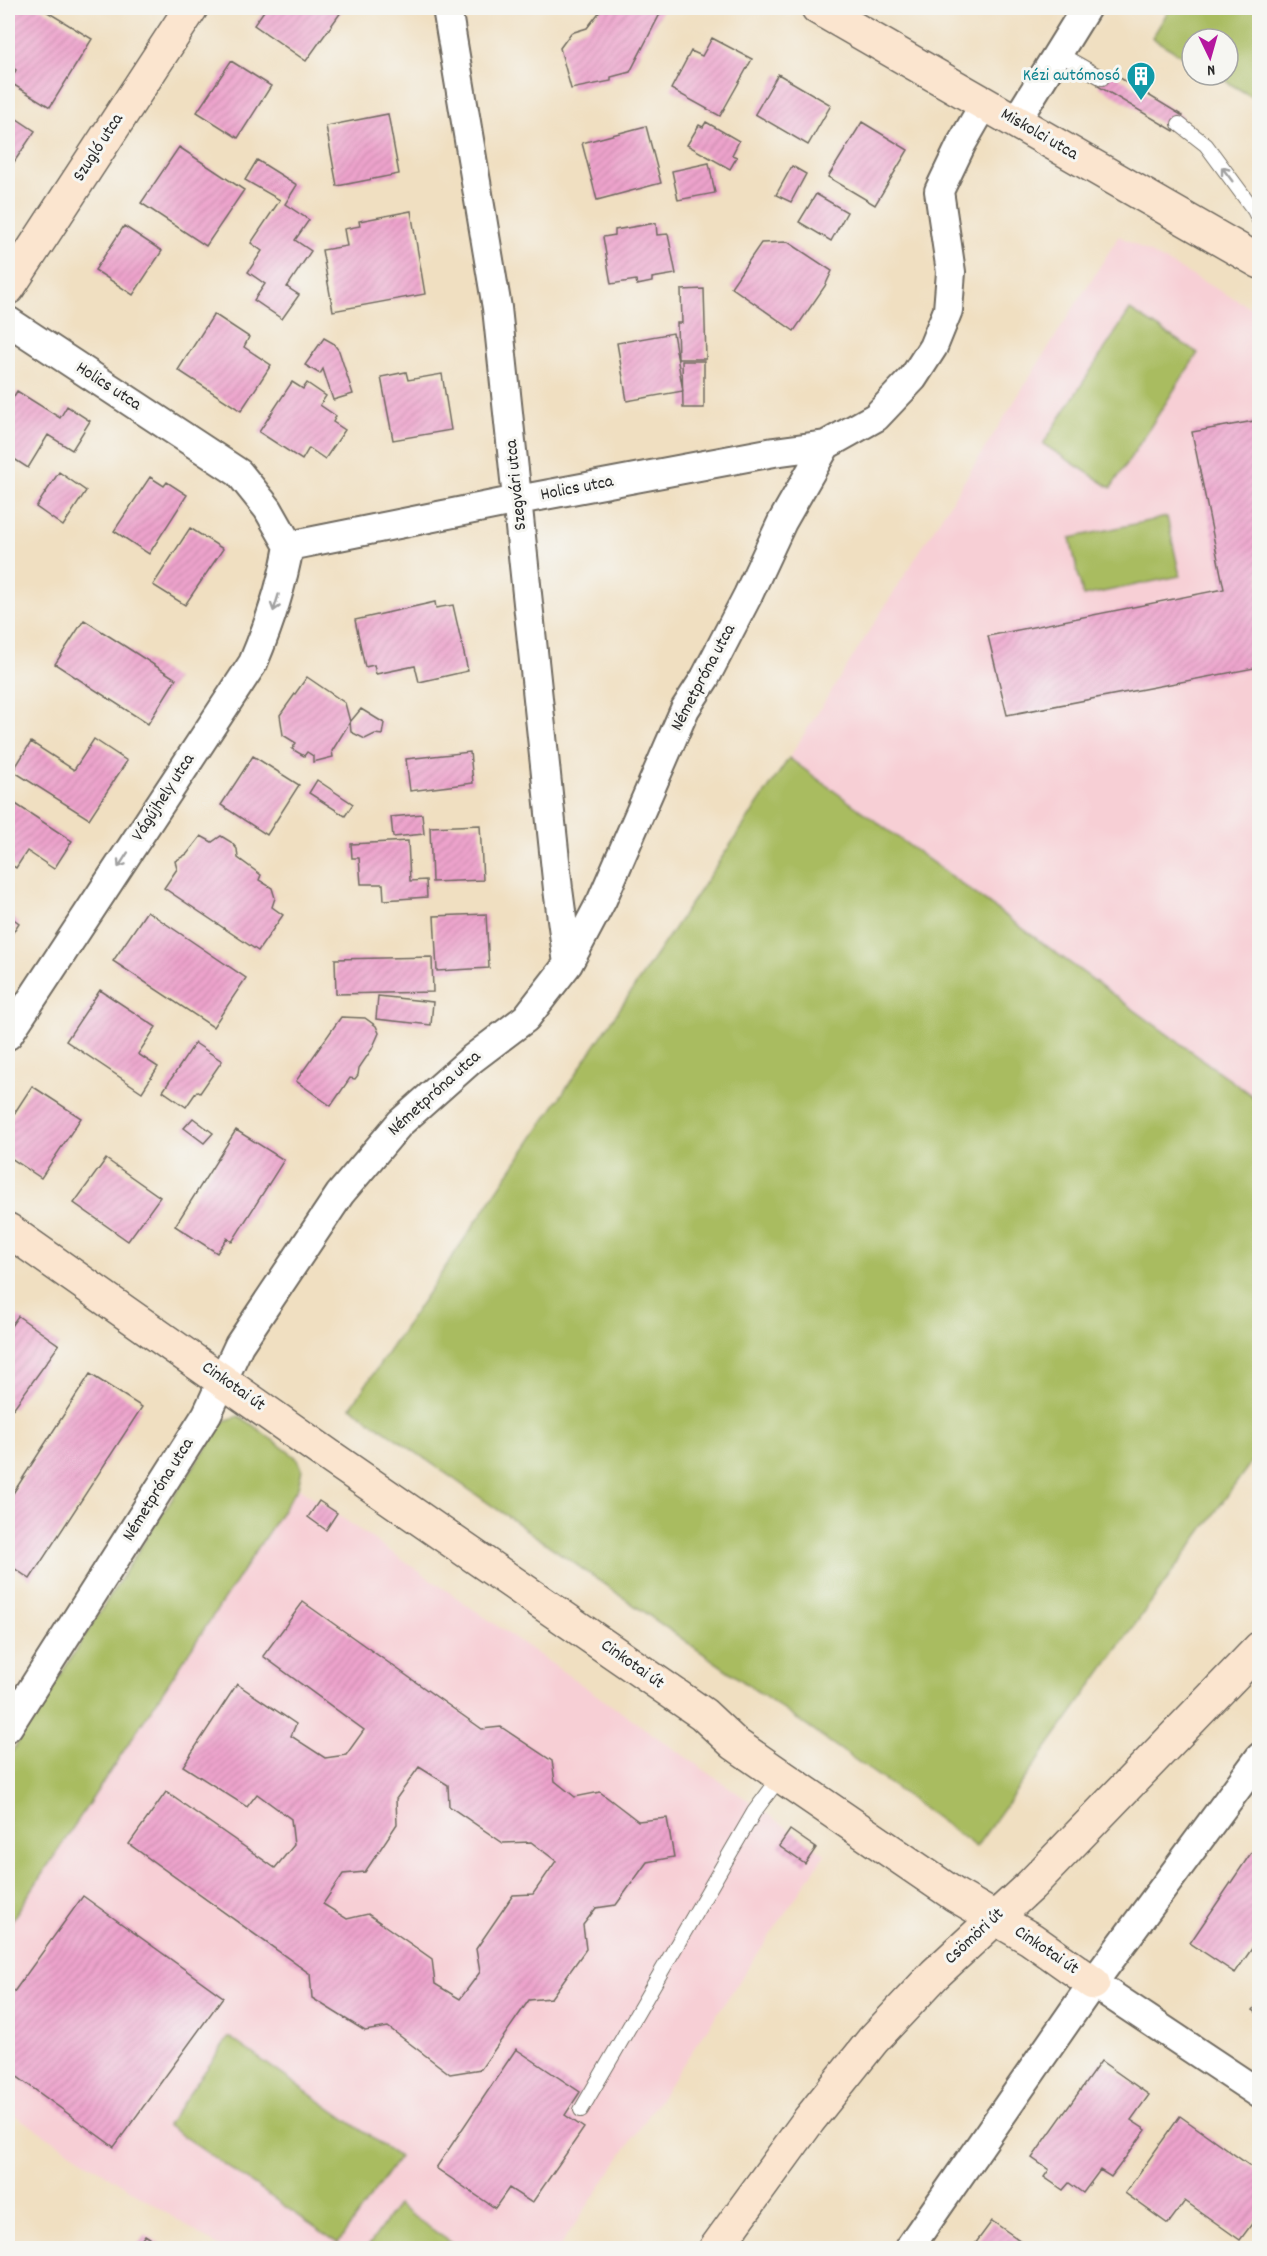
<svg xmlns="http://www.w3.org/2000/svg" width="1267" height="2256" font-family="Dekko,sans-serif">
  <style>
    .built { fill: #f7cfd5 }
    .grass { fill: #a9bc60; stroke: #6a7446; stroke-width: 1.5 }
    .building { fill: url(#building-hatch); fill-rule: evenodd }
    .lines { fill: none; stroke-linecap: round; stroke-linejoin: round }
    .lane-casing { stroke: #706a60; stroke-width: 16 }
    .street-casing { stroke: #706a60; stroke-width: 32 }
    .secondary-casing { stroke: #706a60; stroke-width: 36 }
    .lane { stroke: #fff; stroke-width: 14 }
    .street { stroke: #fff; stroke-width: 28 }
    .secondary { stroke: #fbe5cf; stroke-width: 33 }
    .oneway { stroke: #a0a0a0 }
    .labels { text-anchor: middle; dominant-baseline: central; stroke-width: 6; stroke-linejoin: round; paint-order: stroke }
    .culture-label { font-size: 18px; fill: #0d838f; stroke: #f6f6f2; text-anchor: end }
    .street-label { font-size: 18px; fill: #2b2b2b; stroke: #f6f6f2 }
  </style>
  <defs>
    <pattern id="building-hatch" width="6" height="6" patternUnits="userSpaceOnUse" patternTransform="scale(1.5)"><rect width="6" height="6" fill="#eda3cc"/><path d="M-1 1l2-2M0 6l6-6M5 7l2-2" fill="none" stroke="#cb8caf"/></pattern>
  </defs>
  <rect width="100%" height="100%" fill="#f6f6f2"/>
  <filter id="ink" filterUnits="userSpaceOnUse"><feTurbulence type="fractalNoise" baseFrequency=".0167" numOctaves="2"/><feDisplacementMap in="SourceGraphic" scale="12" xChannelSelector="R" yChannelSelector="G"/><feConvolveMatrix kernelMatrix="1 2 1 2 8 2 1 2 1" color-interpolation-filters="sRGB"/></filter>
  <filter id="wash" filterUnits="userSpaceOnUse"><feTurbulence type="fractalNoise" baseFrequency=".008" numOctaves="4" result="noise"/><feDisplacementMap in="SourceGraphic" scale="24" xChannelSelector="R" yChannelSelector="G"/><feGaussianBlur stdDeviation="1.35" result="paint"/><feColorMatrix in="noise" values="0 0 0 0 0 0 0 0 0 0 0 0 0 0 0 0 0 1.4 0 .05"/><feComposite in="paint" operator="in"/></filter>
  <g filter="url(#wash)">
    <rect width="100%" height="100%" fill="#f0dfc1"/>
    <!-- built -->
    <path class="built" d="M1119 236 1259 312V1103L789 758Z
      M298 1487 825 1854 559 2248H221L8 2111V1926Z"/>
    <!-- grass -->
    <path class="grass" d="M1170 8H1259V101L1215 75H1228V39H1192V62L1152 38Z
      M1130 310 1198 353 1111 488 1043 444Z
      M1167 517 1180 576 1083 596 1070 538Z
      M789 758 1259 1101V1451L976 1847 901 1792 351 1407Z
      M238 1416 247 1421 298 1459 302 1469 298 1487 8 1926V1758L147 1537 224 1421Z
      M229 2037 399 2157 338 2243 167 2125Z
      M397 2205 459 2248H367Z"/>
    <g id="blocks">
      <!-- building -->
      <path class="building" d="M8 8H41L92 39 50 107 9 82 16 70 8 64Z
        M266 8H344L306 61 254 25Z
        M597 8H658L662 10 630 72 611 77V81L571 89 560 48 571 33 587 28 601 10Z
        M712 38 752 59 720 116 671 89 691 51 702 56Z
        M231 61 271 86 238 138 197 112Z
        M1107 70 1183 116 1174 131 1098 86Z
        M778 74 831 105 808 145 755 114Z
        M8 113 35 131 8 171Z
        M388 114 399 174 337 186 326 126Z
        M706 122 739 141 732 155 737 157 730 169 687 145 699 125 703 127Z
        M862 122 908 150 875 205 828 177Z
        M646 126 661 183 597 200 582 143Z
        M179 147 244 190 206 246 141 203Z
        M257 160 297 185 285 204 309 220 295 240 311 251 287 287 299 295 282 319 254 300 265 284 248 272 262 251 251 243 280 200 245 180Z
        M709 163 715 193 678 200 672 171Z
        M792 166 806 174 791 202 776 195Z
        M816 194 847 212 831 241 799 222Z
        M411 211 425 294 333 311 322 250 347 246 344 229 360 226 359 221Z
        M656 223 657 235 668 234 676 274 652 278V282L637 285 636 280 611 284 603 237 615 235V230Z
        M124 226 162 251 133 295 95 270Z
        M788 242 832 271 825 286 794 331 731 287 761 243Z
        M704 289 706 359H678L677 323H682L681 290Z
        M214 314 249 337 244 347 271 365 241 411 178 370Z
        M673 333 683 391 627 401 617 343Z
        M324 338 333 343 339 351 353 394 333 400 323 369 320 374 305 365Z
        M682 361H704V408H683Z
        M406 372 408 380 442 374 451 430 393 440 381 377Z
        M292 382 303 389 307 383 326 396 320 405 336 416 333 422 345 430 325 459 309 448 302 460 259 432Z
        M17 391 60 418 67 406 90 421 72 450 48 435 28 468 8 455V406Z
        M1260 420V667L1007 715 988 636 1224 589 1192 432Z
        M59 472 86 491 63 526 36 507Z
        M150 477 164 486 167 482 187 495 149 554 114 531Z
        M190 528 223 549 185 605 153 585Z
        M435 602 436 608 453 605 468 671 419 682 415 666 376 674 374 665 365 667 355 620Z
        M84 620 176 679 148 724 55 664Z
        M307 677 345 703 350 722 332 751 333 757 313 762V756L307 752 304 756 292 749 296 743 283 735 280 715Z
        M361 709 384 723 382 735 375 734 365 739 351 732 350 722Z
        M94 739 127 761 89 819 13 771 31 742 74 770Z
        M470 752 473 783 410 791 406 759Z
        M253 756 299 785 267 835 221 805Z
        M317 780 353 804 345 816 309 793Z
        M8 799 72 841 54 869 27 851 16 868 8 863Z
        M422 814 424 834 393 837 391 817Z
        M480 825 483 880 432 882 430 827Z
        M201 836 212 842 221 836 231 842 237 849 238 858 261 875 259 880 272 888 275 898 272 907 283 915 258 951 164 888 177 869 175 861 187 854Z
        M408 841 410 881 426 880 427 897 384 900 383 884H361L359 858H352L351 844Z
        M147 911 246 978 213 1027 113 961Z
        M486 914 489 968 437 971 434 916Z
        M8 915 19 923 8 940Z
        M432 957 433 992 336 994 335 959Z
        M100 990 156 1027 138 1054 158 1067 142 1092 66 1041Z
        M378 996 433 1002 431 1025 376 1019Z
        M341 1017 365 1018 376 1026 379 1033 372 1049 359 1068 358 1075 355 1079 350 1078 331 1106 296 1081Z
        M195 1043 222 1061 200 1093 197 1091 186 1107 163 1091Z
        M32 1086 81 1118 41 1178 8 1156V1123Z
        M193 1118 213 1133 204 1143 184 1128Z
        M236 1130 284 1160 232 1242 227 1238 217 1253 175 1226Z
        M106 1159 160 1197 128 1241 74 1203Z
        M18 1316 59 1345 13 1409 8 1405V1330Z
        M90 1374 142 1407 30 1579 8 1564V1501Z
        M319 1501 337 1513 326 1530 308 1517Z
        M303 1602 482 1729 501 1727 552 1761 555 1781 575 1797 600 1792 638 1821 667 1818 674 1857 647 1862 616 1905 596 1908 583 1925 586 1949 551 1998 529 2000 481 2069 450 2074 388 2027 365 2031 312 1998 310 1974 129 1844 166 1792 275 1868 294 1845 291 1819 257 1794 247 1807 183 1766 237 1684 296 1724 291 1736 325 1758 346 1755 364 1730 263 1656ZM419 1767 448 1785 449 1806 503 1843 531 1842 556 1861 533 1894 513 1895 476 1949 480 1972 460 1999 435 1984 432 1959 368 1914 347 1919 323 1904 343 1874 365 1872 397 1824 396 1799Z
        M790 1830 816 1848 805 1864 779 1846Z
        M1253 1850 1260 1854V1937L1235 1973 1190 1943Z
        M83 1896 223 1997 114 2147 8 2070V2000Z
        M1260 2001V2015L1253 2010Z
        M516 2049 580 2092 565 2115 584 2128 532 2203 509 2188 495 2208 436 2168Z
        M1101 2061 1149 2095 1131 2120 1146 2130 1111 2177 1100 2170 1083 2193 1069 2183 1063 2190 1044 2177 1049 2170 1032 2158Z
        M1180 2116 1260 2173V2213L1240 2240 1185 2201 1168 2224 1125 2193Z
        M992 2221 1031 2248H972Z
        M145 2235 165 2248H135Z"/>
    </g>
  </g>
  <g filter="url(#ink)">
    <use href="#blocks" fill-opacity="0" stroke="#706a60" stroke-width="1.5"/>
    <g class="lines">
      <!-- lane casing -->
      <g class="lane-casing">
        <path id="lane" d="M1058 53 1102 78
          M1179 124 1206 145 1254 210 1260 222
          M581 2110 754 1812 781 1776"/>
      </g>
      <!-- street casing -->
      <g class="street-casing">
        <path id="street" d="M447 8 497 308 558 889 568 964
          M1016 121 1086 8
          M8 321 239 473 268 509 289 546
          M289 546 518 500 774 452 826 445 876 417 913 378 933 347 948 310 951 272 939 191 962 143 985 103
          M8 1035 253 663C269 625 282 587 289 546
          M8 1727 207 1414 239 1345 340 1194 400 1123 472 1059 526 1018 568 964 602 900 685 709 705 678 748 595 782 522 826 445
          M1093 1983 1260 2094
          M909 2248 1093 1983 1260 1757"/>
      </g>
      <!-- secondary casing -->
      <g class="secondary-casing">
        <path id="secondary" d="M818 8 1260 262
          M8 288 191 8
          M8 1230 332 1458 703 1714 735 1744 781 1776 955 1895 1031 1939 1093 1983
          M716 2248 809 2120 873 2040 935 1974 1031 1885 1260 1648"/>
      </g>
      <!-- lane -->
      <use href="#lane" class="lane"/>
      <!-- street -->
      <use href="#street" class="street"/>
      <!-- secondary -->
      <use href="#secondary" class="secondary"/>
    </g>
    <!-- one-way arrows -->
    <defs><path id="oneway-shaft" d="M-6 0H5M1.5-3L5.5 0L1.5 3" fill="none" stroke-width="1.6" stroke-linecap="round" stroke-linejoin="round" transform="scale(1.5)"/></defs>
    <g class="oneway">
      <use href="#oneway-shaft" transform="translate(1227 174) rotate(-127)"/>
      <use href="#oneway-shaft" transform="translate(276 603) rotate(107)"/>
      <use href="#oneway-shaft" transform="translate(123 860) rotate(123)"/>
    </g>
  </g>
  <!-- icons -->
  <defs>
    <g id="building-pin" transform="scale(1.5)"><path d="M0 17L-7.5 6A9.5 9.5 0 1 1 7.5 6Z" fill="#0f9aa8" stroke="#f6f6f2"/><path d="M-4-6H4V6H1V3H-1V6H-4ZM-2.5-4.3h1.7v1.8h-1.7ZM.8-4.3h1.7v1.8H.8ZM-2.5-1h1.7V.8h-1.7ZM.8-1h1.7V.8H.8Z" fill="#fff"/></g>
  </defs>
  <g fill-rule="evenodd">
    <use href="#building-pin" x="1141" y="76"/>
  </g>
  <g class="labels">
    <!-- culture labels -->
    <g class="culture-label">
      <text x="1120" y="76">Kézi autómosó</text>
    </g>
    <!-- street labels -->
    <g class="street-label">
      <text transform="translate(1039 135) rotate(30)">Miskolci utca</text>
      <text transform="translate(99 148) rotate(-57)">Szugló utca</text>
      <text transform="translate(108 387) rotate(33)">Holics utca</text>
      <text transform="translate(517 485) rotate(-96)">Szegvári utca</text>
      <text transform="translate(577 489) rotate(-11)">Holics utca</text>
      <text transform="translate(704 678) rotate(-62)">Németpróna utca</text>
      <text transform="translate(164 798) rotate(-57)">Vágújhely utca</text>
      <text transform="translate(435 1094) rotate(-42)">Németpróna utca</text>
      <text transform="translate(233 1387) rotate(35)">Cinkotai út</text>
      <text transform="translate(159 1490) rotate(-58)">Németpróna utca</text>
      <text transform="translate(632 1665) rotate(35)">Cinkotai út</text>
      <text transform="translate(975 1937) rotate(-43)">Csömöri út</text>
      <text transform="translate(1046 1951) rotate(34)">Cinkotai út</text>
    </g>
  </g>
  <!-- margin -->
  <rect width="1267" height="2256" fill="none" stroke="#f6f6f2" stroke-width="30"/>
  <!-- north arrow -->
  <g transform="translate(1210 57) rotate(175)"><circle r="28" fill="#f6f6f2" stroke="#a5a5a2" stroke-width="1.5"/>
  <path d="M0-4.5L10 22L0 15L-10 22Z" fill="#b5179e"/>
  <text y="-9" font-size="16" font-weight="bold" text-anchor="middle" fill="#2b2b2b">N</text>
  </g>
</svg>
